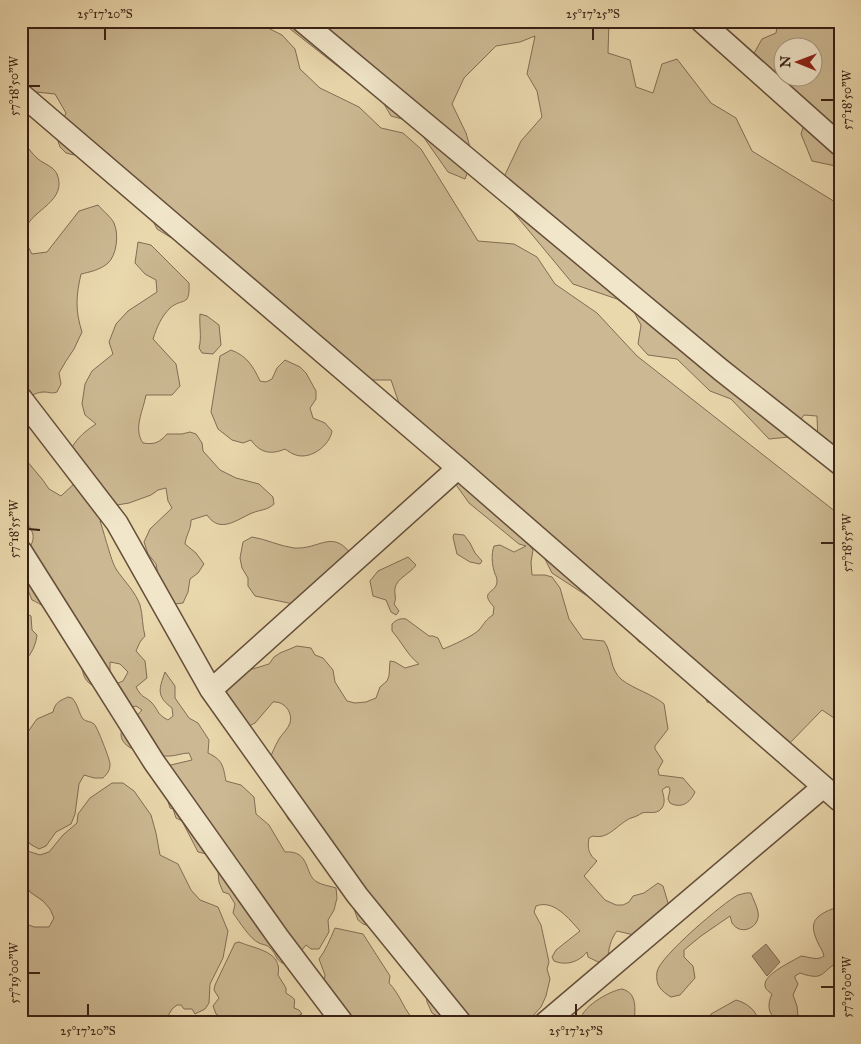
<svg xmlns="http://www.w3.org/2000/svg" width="861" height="1044" font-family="'IM FELL Great Primer',serif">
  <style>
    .green { fill: #ccb993; stroke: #826c54; fill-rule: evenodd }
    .water { fill: #ae9979; stroke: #7f6951 }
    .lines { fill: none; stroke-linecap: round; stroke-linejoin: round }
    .street-casing { stroke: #654e3a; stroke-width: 24 }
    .street { stroke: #f1e6ca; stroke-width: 21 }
    .ticks { fill: none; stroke: #392014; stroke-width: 2 }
    .neatline { fill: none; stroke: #392014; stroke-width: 2 }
    .ticks-label { font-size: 12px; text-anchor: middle; fill: #392014 }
  </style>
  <rect width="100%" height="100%" fill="#ead8ad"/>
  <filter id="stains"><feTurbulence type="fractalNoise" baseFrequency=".004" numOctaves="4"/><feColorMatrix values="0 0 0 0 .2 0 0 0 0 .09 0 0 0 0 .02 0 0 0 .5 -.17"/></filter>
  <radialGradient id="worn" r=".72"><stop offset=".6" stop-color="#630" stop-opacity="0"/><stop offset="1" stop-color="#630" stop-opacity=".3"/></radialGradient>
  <!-- green -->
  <path class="green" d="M21 21H254L282 35 295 49 300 69 320 88 359 107 381 128 403 133 421 149 478 241 514 244 537 257 555 284 597 313 637 356 836 512 840 519V722L822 710 784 749 735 711 707 702 695 666 639 642 618 616 552 573 539 547 530 546 533 550 531 562 532 575H545L552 577 560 588 569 619 583 639 604 641C613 654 609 669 622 680 634 689 654 695 664 704L668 729 655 746V749L663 761 658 770 659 775 683 778 695 792C690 803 681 809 670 803L668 799 670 790 669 787H666L662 790C664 796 666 804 661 809 656 815 648 811 642 813 639 815 635 817 631 818 617 824 609 840 593 836L589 838C587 849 589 855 597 861L584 876 605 900 616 905H623L629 902 633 896 644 893 658 883 663 886 669 906 634 935 617 931C611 938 608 950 608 959L604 963 598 962 588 957 587 952C579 962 566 966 554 961L552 957 556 950 580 931C569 919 554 899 536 906L534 912 541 925 549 962 547 969 550 979 546 996 541 1007 531 1018 516 1023H443L442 1019 432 1013 427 1002 425 981 369 926 363 924 358 920 349 895 312 846 288 819 281 804 269 761C272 753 275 746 279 739 282 734 288 729 290 723 293 712 284 701 273 702L255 723 247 727 216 697 246 671 269 664 274 657 280 653 297 646 311 648 315 655 323 658 333 670 335 682 347 701 355 703 366 702 376 698 380 687 387 681 389 676 390 661 395 662 405 668 419 664C407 655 402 642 392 631V624C396 620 400 618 406 619L429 636H433L438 638 443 649C451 646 473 636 479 630 484 624 486 619 493 615L494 607C478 590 497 594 497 581 497 578 496 576 495 574 492 566 491 554 494 546L500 545 514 552 526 546 519 544 469 503 400 406 391 380H373L362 383 190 245 170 237 157 229 150 215 109 154 94 149 74 155 66 153 60 147 56 135 66 113 55 94 36 92 21 94Z
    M280 21H609L608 53 630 60 636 87 653 93 662 64 677 59 711 103 736 118 752 151 840 205V465L818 443 817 416 804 415 789 437 769 439 731 399 710 391 677 359 648 355 638 344 641 325 634 312 617 299 573 284 500 196 503 179 521 141 542 117 537 91 527 74 535 36 520 42 496 46 464 78 452 104 466 133 473 158 465 179 448 172 413 122 391 116 373 85 354 79Z
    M778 21H840V167L812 161 801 134 809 108 752 57 762 39 776 33ZM784 48H814V78H784Z
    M21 138C26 145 31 153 38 159 44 164 53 166 57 174 68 201 32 210 26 228 23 237 28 247 32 254L47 252 79 211 98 205C103 211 111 217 114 223 119 234 117 256 107 264 99 270 90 272 81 274 76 296 75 310 82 332L74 349 66 361 59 373 61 384 57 392C51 394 50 392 44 392 38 392 32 395 27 398L21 395Z
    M138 242 151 245 189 283C190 308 183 297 170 308 161 317 157 327 153 339L176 364 180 386 172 395H146C143 411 133 429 143 443 155 445 160 442 167 434H182L190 432 196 434 202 443 203 451 220 470 236 478 259 484 273 497 274 504C266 511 262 509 252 513 236 520 220 534 207 515L191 520C191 530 186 535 185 544L196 553 204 564 198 573 190 579 188 592 183 603 175 604 169 599 159 580 156 564 148 554 144 542 150 529 172 508 168 501 166 488 158 490 151 495 129 503 117 505H107L106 522 100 521C104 532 111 561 116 569 124 581 135 591 140 605 143 615 142 626 145 636L140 642 136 651 145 661 147 678 136 687C142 698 143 695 151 702 159 710 156 714 168 720L173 716 172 708C156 696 159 689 165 672L175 686V698L189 718 198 723 209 740 208 753C223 760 223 766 226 781L241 785 254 797 256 814 269 825 285 852C311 850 304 875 317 882 322 885 330 886 336 888L337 898 334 910 328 920 329 932 319 949H311L306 945 289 966C273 960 279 957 270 948 266 944 263 945 259 943 250 939 239 921 233 913L235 904 229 894 223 892 219 882 218 872 213 864 211 855 198 852 182 821 176 818 173 809 170 808 158 768 192 760 189 753C182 753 176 756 170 756 154 757 109 750 124 725 129 718 137 717 142 710L136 706 111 713 108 710 105 699 116 684 123 681 128 672 120 664 110 662V674L96 687C79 680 85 668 77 655 73 647 65 642 60 634 50 616 52 609 32 600 24 583 23 565 22 547L31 545C38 532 26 525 22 513 19 504 21 466 21 454L42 479 49 489 61 496 75 483C73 476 69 467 69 459 69 444 85 431 96 424L85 415 82 404 85 384 92 371 113 354 109 342 116 324 128 311 157 292 156 280 145 274 135 263Z
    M200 314 207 316 219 325 221 345 213 354 202 353 199 348C202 337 199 326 200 314Z
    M231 350C247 356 253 366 260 381L266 382 272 379 277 368 285 360 300 367 306 373 316 391V399L310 408 313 418 325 423 332 431C330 445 311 460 296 455 292 454 288 451 285 449 271 455 260 453 251 440L243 443 232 440 218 429 211 412 220 356Z
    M454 534 464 535 470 543 475 553 482 561 480 564 470 562 457 554 453 537Z
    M252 537C266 539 279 546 294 548 320 550 333 527 353 557L298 605 255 596 248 586V578L242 568 240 558 243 542Z
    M408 557 416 565C411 573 397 578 395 588 394 594 397 598 394 604L399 611 396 615 391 612 386 600 373 596 370 581 378 571Z
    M21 612 31 616 32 630 37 635C36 643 33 651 28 657H21Z
    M68 697 72 698C78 704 79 714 83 719 86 722 91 721 94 724 97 726 110 760 110 764 110 771 107 774 103 778H94L84 775 79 784 75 814 71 824 56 832 46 846 39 849 30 844 21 830V737L25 736 37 719 53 712C55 703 59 701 68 697Z
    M112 783H123L134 791 151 815 156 833 160 855 178 864 191 890 200 900 218 907 228 931 223 958 210 984 209 1003 205 1009 195 1014 192 1009H184L181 1005H177L172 1009 164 1023H21V922L34 927H49L54 918 50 909 43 901 30 892 21 876V849L40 855 49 852 63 835 77 823 78 814 90 798Z
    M746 893H751C753 899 757 906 758 912 761 927 741 937 732 923 731 921 731 918 730 916L701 936 684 950V957L693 966 695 978 680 995 671 997C661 991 655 985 657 972 659 957 724 902 738 895 741 894 743 894 746 893Z
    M832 909 840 910V961C820 971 826 982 800 973L795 976V978L798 984 793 995 797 1006 798 1016 792 1019H775C767 1011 768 1003 772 994 770 992 765 990 765 985 764 974 793 961 801 956 809 957 818 961 824 956 823 951 821 949 819 945 809 925 812 917 832 909Z
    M335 928 363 934 390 976 389 983C401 995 404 1012 417 1023H328L323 993 325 975 319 959C326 950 330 939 335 928Z
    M239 942C255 949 283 951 278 975L286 988V993C296 1000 295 997 294 1008L299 1010 302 1014 292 1018 289 1015 288 1023H227L226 1020 224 1023H217L221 1017 216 1014 213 1006 219 998 214 990 215 985 235 943Z
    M622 989C638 993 635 1010 634 1023H580C579 1008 609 991 622 989Z
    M736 1000C747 1003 758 1011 758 1023H710L709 1018 711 1014Z"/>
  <!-- water -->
  <path class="water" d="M766 944 780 962 767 976 752 956Z"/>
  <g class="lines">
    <!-- street casing -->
    <g class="street-casing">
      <path id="street" d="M302 21 721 370 840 464
        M701 21 840 145
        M21 94 458 468 840 801
        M21 398 117 523 211 690 357 895 461 1023
        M21 551 154 762 278 937 343 1023
        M211 690 458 468
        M545 1023 823 787"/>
    </g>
    <!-- street -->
    <use href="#street" class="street"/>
  </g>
  <!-- ticks -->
  <path class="ticks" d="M105 40V28M593 40V28M28 86H40M821 100H834M28 529 40 530M821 543H834M28 973H40M821 987H834M88 1016V1004M576 1016V1004"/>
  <!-- margin -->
  <rect width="861" height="1044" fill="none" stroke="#ead8ad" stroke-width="55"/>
  <!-- north arrow -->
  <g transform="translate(798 62) rotate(271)"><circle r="24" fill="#f1e6ca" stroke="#a79781"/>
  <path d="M0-4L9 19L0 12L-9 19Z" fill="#8f2418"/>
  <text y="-8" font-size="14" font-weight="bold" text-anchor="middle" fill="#392014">N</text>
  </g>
  <rect x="28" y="28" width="806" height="988" class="neatline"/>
  <g class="ticks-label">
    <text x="105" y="18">25°17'20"S</text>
    <text x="593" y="18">25°17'25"S</text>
    <text transform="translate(14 86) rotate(-90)" y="4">57°18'50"W</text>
    <text transform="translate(847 100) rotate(-90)" y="4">57°18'50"W</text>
    <text transform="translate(14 529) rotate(-90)" y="4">57°18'55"W</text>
    <text transform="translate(847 543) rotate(-90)" y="4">57°18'55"W</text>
    <text transform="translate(14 973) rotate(-90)" y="4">57°19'00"W</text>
    <text transform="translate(847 987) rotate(-90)" y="4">57°19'00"W</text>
    <text x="88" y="1035">25°17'20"S</text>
    <text x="576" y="1035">25°17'25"S</text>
  </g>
  <rect width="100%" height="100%" filter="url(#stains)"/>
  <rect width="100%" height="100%" fill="url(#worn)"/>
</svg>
